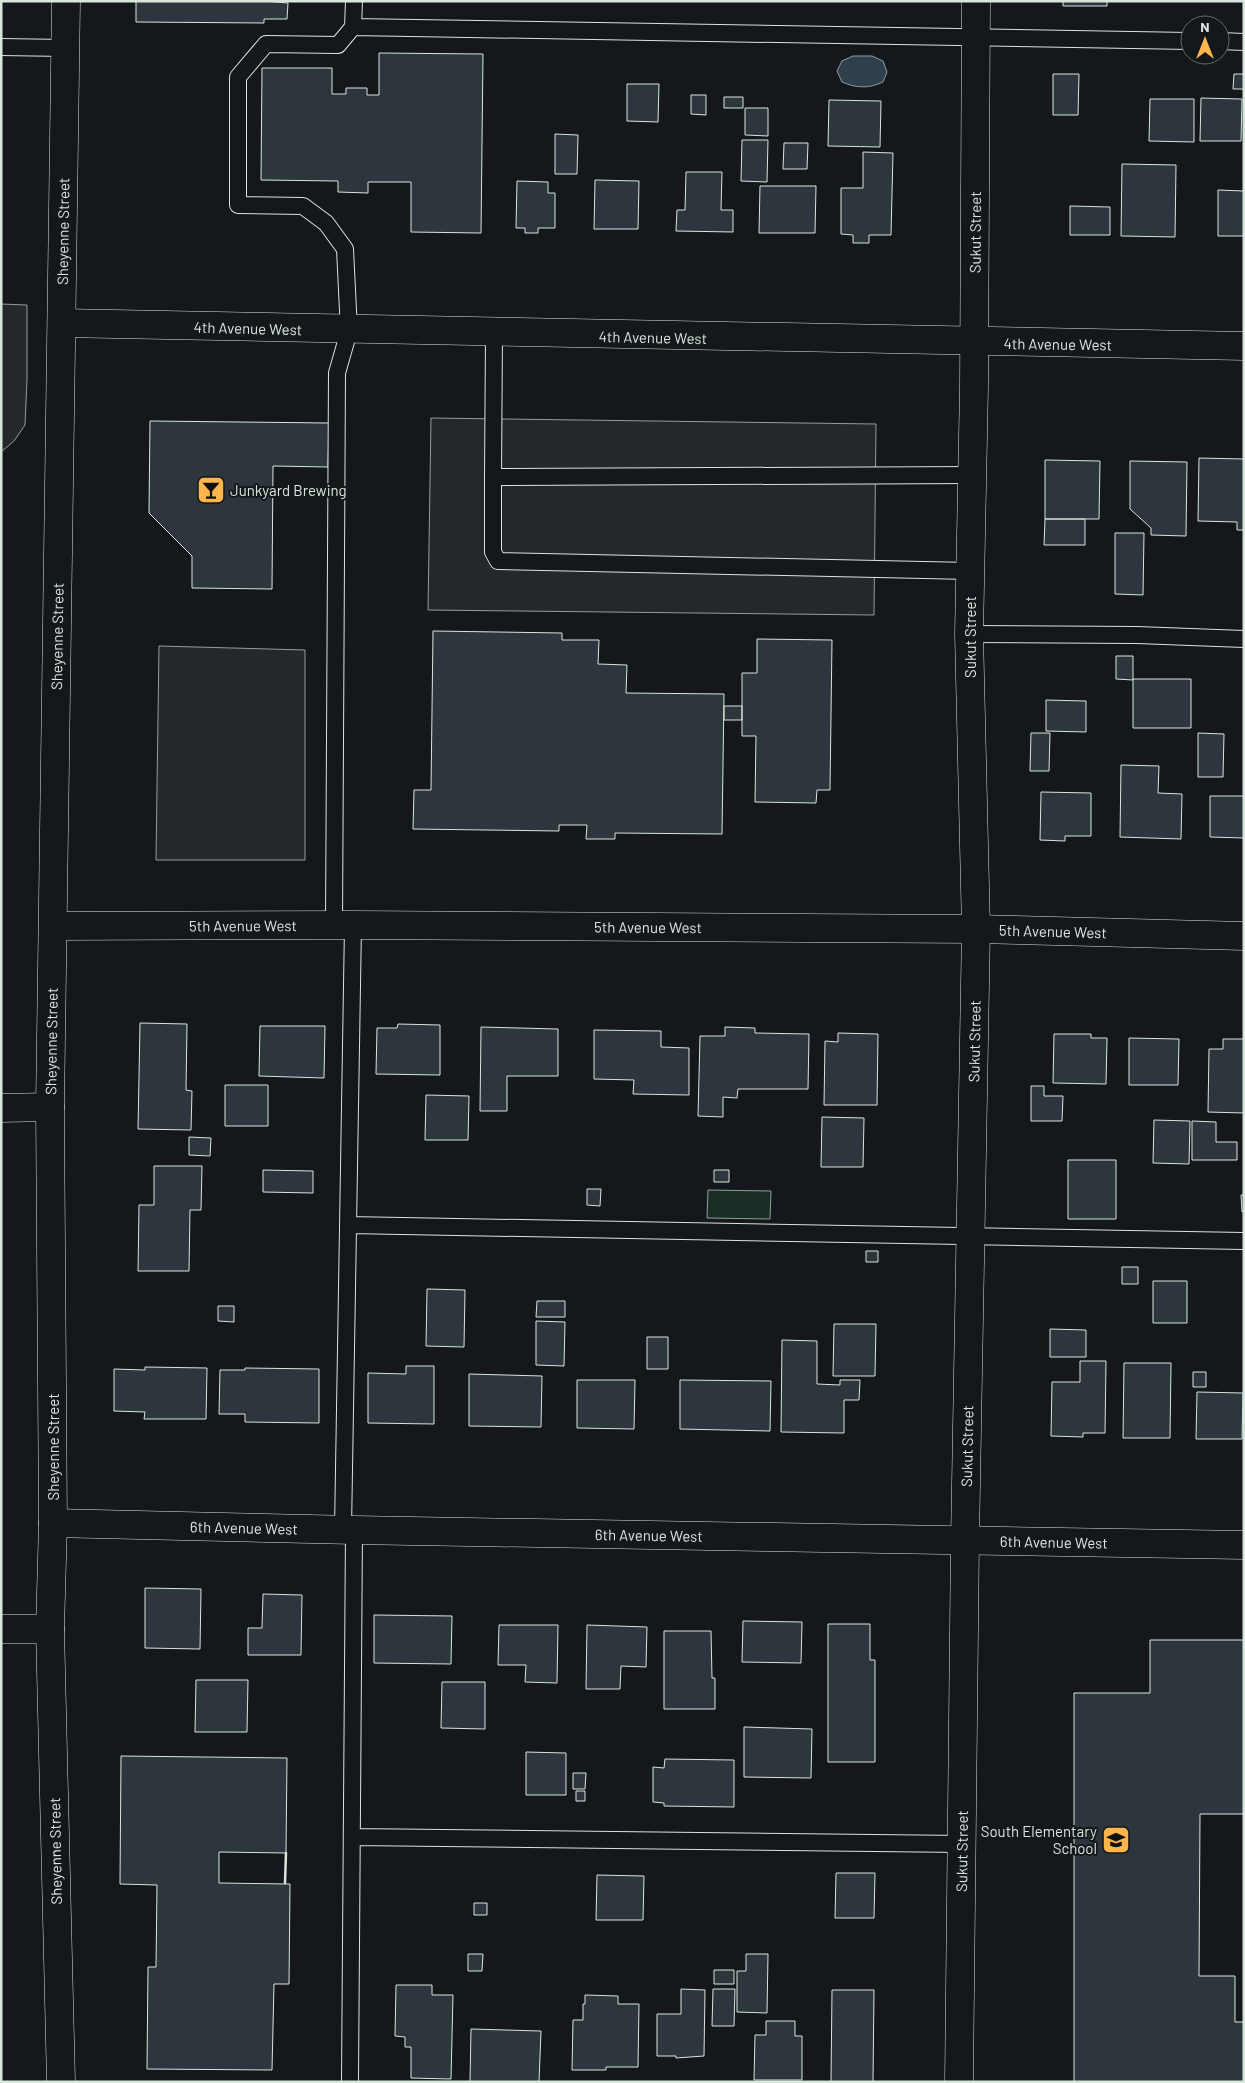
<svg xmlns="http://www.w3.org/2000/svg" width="1245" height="2083" font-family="Barlow,sans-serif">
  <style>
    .green { fill: #1a2d24; stroke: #939e99 }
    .parking { fill: #24282b; stroke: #939e99 }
    .water { fill: #2f3f4d; stroke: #939e99 }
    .building { fill: #2c363c; stroke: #d8e6dc }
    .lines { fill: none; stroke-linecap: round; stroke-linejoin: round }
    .service-casing { stroke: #d8e6dc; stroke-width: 18 }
    .minor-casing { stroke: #d8e6dc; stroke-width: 29 }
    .secondary-casing { stroke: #d8e6dc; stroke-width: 29 }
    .service { stroke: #14181c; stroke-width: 16 }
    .minor { stroke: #14181c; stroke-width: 28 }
    .secondary { stroke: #14181c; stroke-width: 28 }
    .wall { stroke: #d8e6dc; stroke-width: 2.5 }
    .labels { text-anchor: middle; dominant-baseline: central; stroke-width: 4; stroke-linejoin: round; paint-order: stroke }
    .street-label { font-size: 15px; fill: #d8e6dc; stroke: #14181c }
    .poi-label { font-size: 15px; fill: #d8e6dc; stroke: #14181c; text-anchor: start }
  </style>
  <rect width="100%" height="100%" fill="#14181c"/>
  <!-- green -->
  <path class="green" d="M708 1190 771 1191 770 1219 707 1218Z"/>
  <!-- parking -->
  <path class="parking" d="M1 304 27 305V379L25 425 14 441 1 452Z
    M431 418 876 424 874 615 428 610Z
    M159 646 305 650V860H156Z"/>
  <!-- water -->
  <path class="water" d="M853 56H872L883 61 887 72 883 82C868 89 856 88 842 82L837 71 842 61Z"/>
  <!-- building -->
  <path class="building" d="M136 1H264L288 3 287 19H264V23L136 22Z
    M1063 1H1107V6H1063Z
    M379 53 483 54 481 233 411 232V182H368V193L338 192V181L261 180 262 68H332V94H346V88H367V95H379Z
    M1053 74H1079L1078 115H1053Z
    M1234 74H1244V89H1233Z
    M627 84H659L658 122 627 121Z
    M691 95H706V115L691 114Z
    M724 97H743V108H724Z
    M1201 98 1242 99 1241 141H1200Z
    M1150 99H1194V142L1149 141Z
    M829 100 881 101 880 147 828 146Z
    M745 108H768V136L745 135Z
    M555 134 578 135 577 174H555Z
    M742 140H768L767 182 741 181Z
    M784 143H808L807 169H783Z
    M863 152 893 153 891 235H869V243H853V235L841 234V188H863Z
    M1122 164 1176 165 1175 237 1121 236Z
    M686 172H722L721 210H733V232L676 231 677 210H685Z
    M595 180 639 181 638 229H594Z
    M517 181 548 182V193H555V228H538V233H525V228H516Z
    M760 186H816L815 233H759Z
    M1218 190 1244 191V236H1218Z
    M1070 206 1110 207V235H1070Z
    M150 421 329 423 328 467 273 466 272 589 192 588V556L149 513Z
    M1199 458 1244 459V530H1237V522L1198 521Z
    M1045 460 1100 461 1099 519H1045Z
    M1130 461 1187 462 1186 536 1151 535V528L1130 509Z
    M1045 519H1085V545H1044Z
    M1115 533H1144L1143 595 1115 594Z
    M433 631 562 633V640H599L598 664 627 665 626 693 724 694 722 834 615 833V839H586L587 825H559V831L413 829 414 790H431Z
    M757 639 832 640 830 790H817L816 803 755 802 756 736H742V673H757Z
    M1116 656H1133V680L1116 679Z
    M1133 679H1191V728H1133Z
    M1046 700 1086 701V732L1046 731Z
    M724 706H742V720H724Z
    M1031 733H1050L1049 771H1030Z
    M1198 733 1224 734 1223 777H1198Z
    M1121 765 1159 766 1158 793 1182 794 1181 839 1120 837Z
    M1041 792 1091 793V836H1065V841L1040 840Z
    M1210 796H1244V838L1210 837Z
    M140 1023 187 1024 186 1090 192 1091 191 1130 138 1129Z
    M398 1024 440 1025V1075L376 1074 377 1028H397Z
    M260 1026H325L324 1078 259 1076Z
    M481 1027 558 1029V1076H507V1111H480Z
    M725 1027 755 1028V1033L809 1034 808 1089H738L737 1098 723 1097V1117L698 1116 700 1036H725Z
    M594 1030 661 1031V1047L689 1048V1095L633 1094 634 1080 594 1079Z
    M838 1033 878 1034 877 1105H824L825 1041 838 1042Z
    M1054 1034H1091V1038H1107L1106 1084 1053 1083Z
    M1129 1038 1179 1039 1178 1085H1129Z
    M1223 1039H1244V1113L1208 1112 1209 1049H1223Z
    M225 1085H268V1126H225Z
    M1031 1086H1044V1096H1063L1062 1121H1031Z
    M426 1095 469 1096 468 1140H425Z
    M822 1117 864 1118 863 1167H821Z
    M1154 1120 1190 1121 1189 1164 1153 1163Z
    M1192 1121 1216 1122V1142H1237V1160H1192Z
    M189 1137 211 1138 210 1156 189 1155Z
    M1068 1160H1116V1219H1068Z
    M154 1166H202L201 1210H190L189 1271H138L139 1205H154Z
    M263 1170 313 1171V1193L263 1192Z
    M714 1170H729V1182H714Z
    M587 1189H601L600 1206 587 1205Z
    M1241 1195H1244V1211L1242 1212Z
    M866 1251H878V1262H866Z
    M1122 1267H1138V1284H1122Z
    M1153 1281H1187V1323H1153Z
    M427 1289 465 1290 464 1347 426 1346Z
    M537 1301H565V1317H536Z
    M218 1306H234V1322L218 1321Z
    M536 1321 565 1322 564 1366 536 1365Z
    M834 1324H876L875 1376H833Z
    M1050 1329 1086 1330V1357H1050Z
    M647 1337H668V1369H647Z
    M782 1340 817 1341V1384L840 1385V1380H860L859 1400H844V1433L781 1432Z
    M1080 1361H1106L1105 1433H1083V1437L1051 1436 1052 1382H1080Z
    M1124 1363H1171L1170 1438H1123Z
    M406 1366H434V1424L368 1423V1373L406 1374Z
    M145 1367 207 1368 206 1419H144L145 1412 114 1411V1369L145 1370Z
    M245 1368 319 1369V1423L245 1422V1414H219L220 1370H245Z
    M1193 1372H1206V1387H1193Z
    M469 1374 542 1376 541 1427 469 1426Z
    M577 1380H635L634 1429 577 1428Z
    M680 1380 771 1381 770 1431 680 1429Z
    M1197 1392 1243 1393 1242 1439H1196Z
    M145 1588 201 1589 200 1649 145 1648Z
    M263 1594 302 1595 301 1655H248V1628H262Z
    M374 1615 452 1616 451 1664 374 1663Z
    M743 1621 802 1622 801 1663 742 1662Z
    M828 1624H870V1660H875V1762H828Z
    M499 1625H558L557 1683 525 1682 526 1665H498Z
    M587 1625 647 1627 646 1667 621 1666 620 1689H586Z
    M664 1631H711L712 1678H715V1709H664Z
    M1150 1640H1244V1814H1200L1199 1976H1235V2022H1244V2082H1074V1693H1150Z
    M196 1680H248L247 1732H195Z
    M442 1682H485V1729L441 1728Z
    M744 1727 812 1729 811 1778 744 1777Z
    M526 1752 566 1753V1795H526Z
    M121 1756 287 1758 286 1853 219 1852V1883L290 1884 289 1984H274L272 2070 147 2069 148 1967H156L157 1885 120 1884Z
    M665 1759 734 1760V1807L664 1806V1803L653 1802V1767L664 1768Z
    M573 1773H586L585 1789H573Z
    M576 1791H585V1801H576Z
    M836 1873H875L874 1918H835Z
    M597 1875 644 1876 643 1920H596Z
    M474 1903H487V1915H474Z
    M468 1954H483L482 1971H468Z
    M746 1954H768L767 2013 737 2012V1971H746Z
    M714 1970H734V1984H714Z
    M396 1985H432V1995H453L451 2079 411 2078V2047H405V2037L395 2036Z
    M681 1989 705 1990 704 2056 676 2058V2056H657V2014H681Z
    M713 1989H735L734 2026H712Z
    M832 1990H874L873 2082H831Z
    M585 1995 618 1996V2004H639L638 2067H606V2070H572L573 2020H583V2004H585Z
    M766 2021H795V2036H802V2080H754L755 2035H766Z
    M471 2029 541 2031 539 2082H470Z"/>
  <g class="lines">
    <!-- service casing -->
    <g class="service-casing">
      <path id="service" d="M353 27 1190 41
        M1220 41 1244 42
        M1 47 66 48
        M494 334 493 477 973 475
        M493 477V552L498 561 970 571
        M969 634 1137 635 1244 639
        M334 925 337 373 349 331 345 249 326 223 303 206 238 205V77L266 44 338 45 353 27 354 1
        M348 1225 1244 1241
        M343 1530 353 925
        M353 1837 963 1844
        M350 2082 354 1530"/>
    </g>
    <!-- minor casing -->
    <g class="minor-casing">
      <g id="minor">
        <path id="s1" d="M62 323C456 334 850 342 1244 346"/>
        <path id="s2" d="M53 926 353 925 976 929 1244 936"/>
        <path d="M1 1108 50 1107"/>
        <path id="s3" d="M53 1523 354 1530 1244 1545"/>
        <path d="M1 1629H50"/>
        <path id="s4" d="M959 2082 965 1540 976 929 969 634 974 387 976 1"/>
      </g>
    </g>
    <!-- secondary casing -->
    <g class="secondary-casing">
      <g id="secondary">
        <path id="s5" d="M61 2082 50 1629 53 1523 50 1107 66 1"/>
      </g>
    </g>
    <!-- service -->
    <use href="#service" class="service"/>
    <!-- minor -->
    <use href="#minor" class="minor"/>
    <!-- secondary -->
    <use href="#secondary" class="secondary"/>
    <!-- wall -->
    <path class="wall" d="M285 1883 286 1853"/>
  </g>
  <!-- icons -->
  <defs>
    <g id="bar-square" transform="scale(1.4375)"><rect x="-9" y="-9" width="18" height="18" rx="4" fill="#ffb74d" stroke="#14181c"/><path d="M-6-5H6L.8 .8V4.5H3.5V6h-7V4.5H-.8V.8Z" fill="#111"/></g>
    <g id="school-square" transform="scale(1.4375)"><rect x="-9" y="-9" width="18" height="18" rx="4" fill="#ffb74d" stroke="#14181c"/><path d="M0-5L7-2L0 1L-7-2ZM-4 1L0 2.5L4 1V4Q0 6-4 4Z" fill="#111"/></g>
  </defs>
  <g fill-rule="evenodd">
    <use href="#bar-square" x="211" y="490"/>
    <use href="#school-square" x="1116" y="1840"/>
  </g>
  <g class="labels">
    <!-- street labels -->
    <g class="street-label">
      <text stroke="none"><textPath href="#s5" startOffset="1851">Sheyenne Street</textPath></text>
      <text stroke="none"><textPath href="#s4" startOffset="1850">Sukut Street</textPath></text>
      <text stroke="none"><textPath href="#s1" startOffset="186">4th Avenue West</textPath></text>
      <text stroke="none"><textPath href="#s1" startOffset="591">4th Avenue West</textPath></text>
      <text stroke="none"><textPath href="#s1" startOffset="996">4th Avenue West</textPath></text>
      <text stroke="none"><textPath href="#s5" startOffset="1446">Sheyenne Street</textPath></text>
      <text transform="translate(970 637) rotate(-90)">Sukut Street</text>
      <text stroke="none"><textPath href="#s2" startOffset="190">5th Avenue West</textPath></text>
      <text stroke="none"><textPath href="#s2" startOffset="595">5th Avenue West</textPath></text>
      <text stroke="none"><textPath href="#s2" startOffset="1000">5th Avenue West</textPath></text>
      <text stroke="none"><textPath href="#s4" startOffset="1041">Sukut Street</textPath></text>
      <text stroke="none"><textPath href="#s5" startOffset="1041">Sheyenne Street</textPath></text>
      <text stroke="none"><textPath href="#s4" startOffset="636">Sukut Street</textPath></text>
      <text transform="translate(53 1447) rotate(-90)">Sheyenne Street</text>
      <text stroke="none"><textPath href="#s3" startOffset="191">6th Avenue West</textPath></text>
      <text stroke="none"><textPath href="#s3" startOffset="596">6th Avenue West</textPath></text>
      <text stroke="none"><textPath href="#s3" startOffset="1001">6th Avenue West</textPath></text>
      <text transform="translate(55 1851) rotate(-91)">Sheyenne Street</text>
      <text stroke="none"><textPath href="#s4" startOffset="231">Sukut Street</textPath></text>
    </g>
    <!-- poi labels -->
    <g class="poi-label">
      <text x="230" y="490">Junkyard Brewing</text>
      <text x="1097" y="1831" text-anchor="end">South Elementary<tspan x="1097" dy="17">School</tspan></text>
    </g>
  </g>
  <!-- border -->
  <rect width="1245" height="2083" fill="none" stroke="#d8e6dc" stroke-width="5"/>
  <!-- north arrow -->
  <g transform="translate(1205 40)"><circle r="24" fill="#14181c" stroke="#626a69"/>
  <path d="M0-4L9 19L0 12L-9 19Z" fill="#ffb74d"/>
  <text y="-8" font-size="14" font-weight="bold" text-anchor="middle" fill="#d8e6dc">N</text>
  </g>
</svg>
